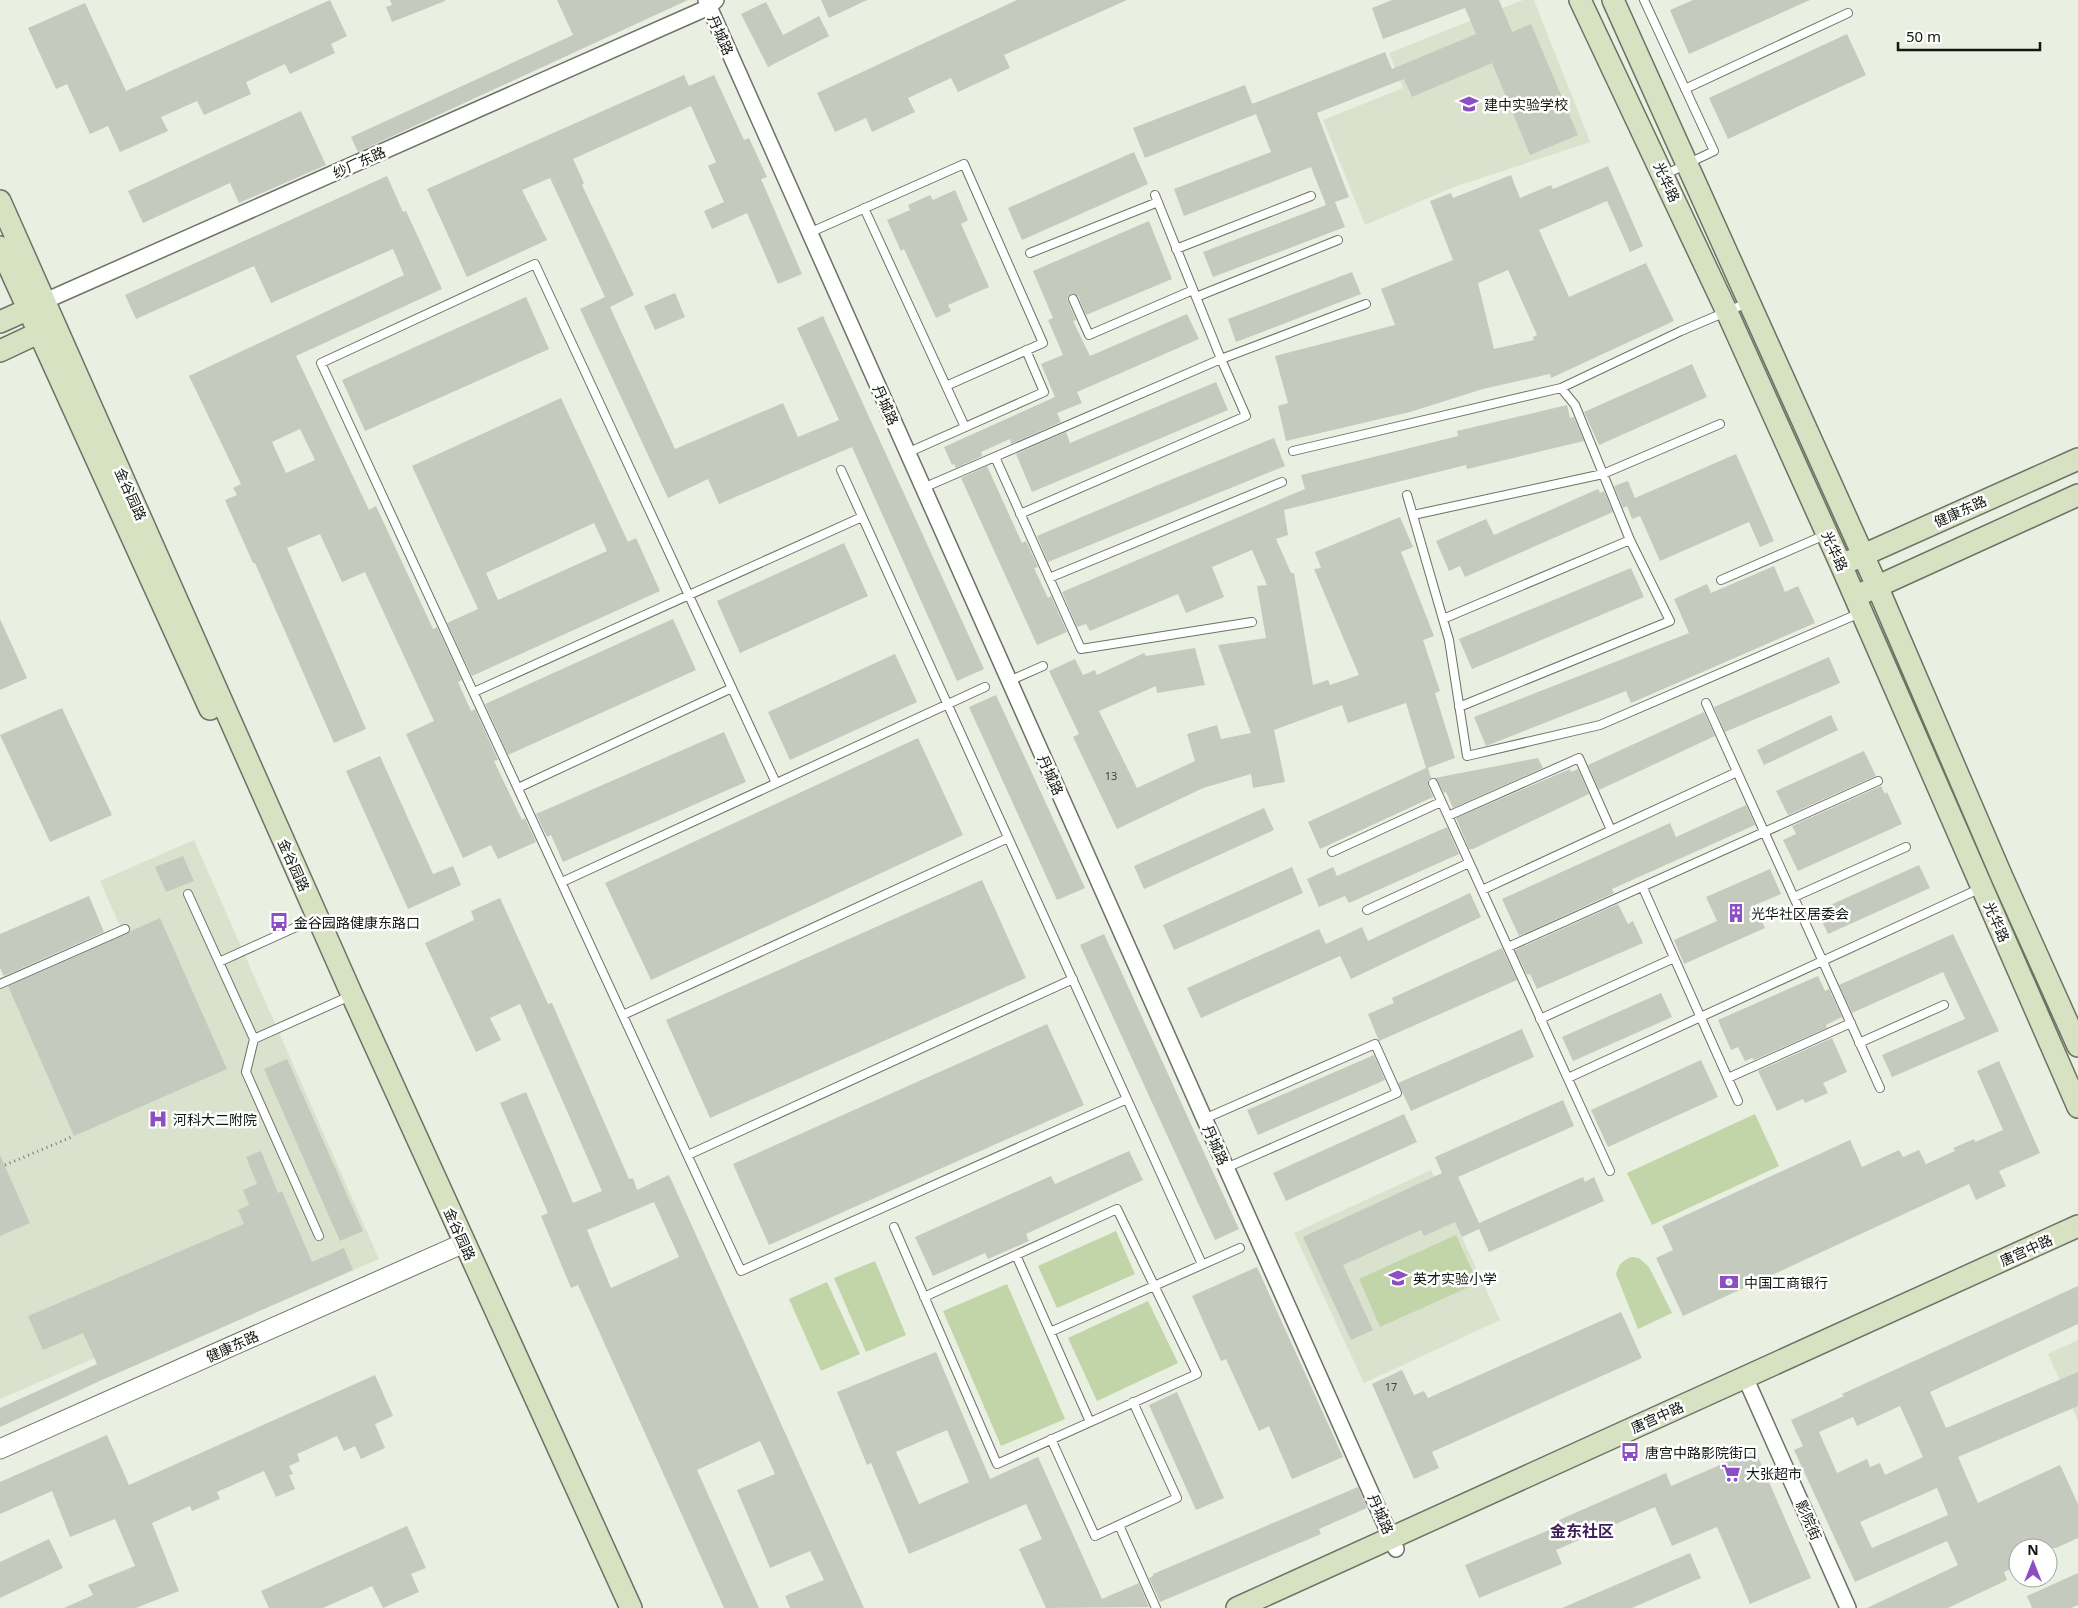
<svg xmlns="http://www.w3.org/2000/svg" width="2078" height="1608" font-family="'Noto Sans','Noto Sans SC',sans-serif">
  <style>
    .built { fill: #dae2ce }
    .green { fill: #c2d5a8 }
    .building { fill: #c5cabe; fill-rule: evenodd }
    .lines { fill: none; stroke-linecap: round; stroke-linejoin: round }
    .service-casing { stroke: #6d7266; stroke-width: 10 }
    .minor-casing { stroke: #6d7266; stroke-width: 18 }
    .tertiary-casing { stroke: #6d7266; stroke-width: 21 }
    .secondary-casing { stroke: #6d7266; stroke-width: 24 }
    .path { stroke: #797d74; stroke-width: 3; stroke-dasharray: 1 4; stroke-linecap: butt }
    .service { stroke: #fff; stroke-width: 8 }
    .minor { stroke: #fff; stroke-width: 15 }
    .tertiary { stroke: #fff; stroke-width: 19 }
    .secondary { stroke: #d7e2c2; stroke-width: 21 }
    .labels { text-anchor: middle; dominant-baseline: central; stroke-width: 5; stroke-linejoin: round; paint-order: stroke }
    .number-label { font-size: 11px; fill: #40433c }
    .street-label { font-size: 14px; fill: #141611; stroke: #fff }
    .poi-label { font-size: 14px; fill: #141611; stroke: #fff; text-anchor: start }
    .quarter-label { font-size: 16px; font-weight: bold; fill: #3d1f58; stroke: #fff }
  </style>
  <rect width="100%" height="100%" fill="#e9efe1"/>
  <!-- built -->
  <path class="built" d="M1523 0H1534L1590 142 1454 187 1365 225 1323 120 1403 88 1389 53Z
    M194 840 379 1259 104 1379 95 1358 0 1399V979L120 926 100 881Z
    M1431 1170 1500 1320 1364 1383 1294 1233Z
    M2078 1340V1421L2048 1354Z"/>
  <!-- green -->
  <path class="green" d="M1755 1114 1779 1166 1652 1225 1627 1173Z
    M1116 1231 1135 1274 1057 1308 1038 1266Z
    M1456 1235 1478 1283 1380 1327 1359 1279Z
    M1632 1257 1639 1258 1649 1267 1672 1313 1638 1329 1616 1274C1619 1265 1622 1260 1632 1257Z
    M875 1261 906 1335 866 1352 834 1278Z
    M827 1282 860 1354 821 1371 789 1299Z
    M1007 1284 1065 1419 1001 1446 943 1311Z
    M1148 1301 1178 1363 1097 1401 1068 1338Z"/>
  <!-- building -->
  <path class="building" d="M330 0 347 36 331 44 335 53 290 74 285 64 246 82 251 94 204 115 197 101 161 117 168 131 120 152 108 126 90 134 67 84 56 89 28 28 85 3 126 91Z
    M390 0H445V1L392 22 386 7 392 5Z
    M557 0H688L358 152 351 137 573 35Z
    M821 0H867L829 18Z
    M1017 0H1127L1004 55 1010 68 958 92 951 78 908 98 915 112 872 132 866 118 835 132 817 93Z
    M1392 0H1499L1512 32 1531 24 1578 135 1530 155 1492 63 1412 97 1404 79 1317 113 1349 197 1335 202 1345 227 1213 277 1203 252 1326 205 1311 167 1184 216 1174 189 1271 152 1252 104 1385 52 1392 69 1476 34 1465 8 1383 39 1372 8Z
    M1693 0H1810L1689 54 1670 10Z
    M766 2 783 35 819 16 829 36 768 67 741 14Z
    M1847 34 1866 75 1728 139 1709 98Z
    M684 75 689 86 714 75 744 140 749 138 767 177 761 179 802 274 778 284 747 213 712 229 704 211 724 202 708 166 716 162 691 106 573 159 584 183 582 185 634 295 610 307 675 449 783 403 798 437 839 420 797 328 823 316 984 669 957 681 852 447 719 504 708 479 668 498 580 309 605 297 550 178 522 190 547 240 467 277 427 189Z
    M1245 85 1256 114 1145 158 1133 128Z
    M301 111 326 165 239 203 230 183 143 223 128 191Z
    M1134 152 1148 184 1022 240 1008 208Z
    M1608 166 1643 246 1630 252 1607 201 1539 230 1569 297 1646 263 1674 321 1551 378 1550 374 1483 389 1410 412 1286 441 1278 406 1288 403 1275 356 1395 325 1381 289 1453 260 1430 201 1451 193 1453 198 1511 175 1520 198 1551 185 1553 189ZM1508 270 1537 335 1533 337 1534 340 1494 349 1478 283Z
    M387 176 403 212 406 211 442 289 296 356 369 510 376 506 433 629 437 627 462 680 458 682 471 711 475 709 498 760 494 761 522 820 525 818 536 842 498 859 491 845 463 858 406 734 434 721 365 572 342 582 320 534 287 548 366 729 334 743 255 563H253L225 500 237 495 233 488 241 484 189 376 404 275 393 249 271 303 254 266 136 319 125 295ZM300 429 315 460 286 473 272 442Z
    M955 190 968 220 961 224 989 287 948 305 951 311 936 318 904 249 901 251 887 220 910 210 908 205 930 195 933 200Z
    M1149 221 1172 279 1086 315 1078 296 1071 294 1067 299 1076 320 1073 321 1090 356 1187 314 1199 339 1077 392 1082 403 1057 413 1061 422 1011 444 1010 439 981 452 982 456 956 468 954 464 952 465 944 447 1055 397 1041 364 1063 355 1048 320 1053 318 1033 271Z
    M1352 272 1361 294 1236 342 1228 319Z
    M675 293 685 317 655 330 644 306Z
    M526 297 549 349 365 431 342 380Z
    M1692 364 1707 397 1599 445 1584 412Z
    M1216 382 1228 410 1032 492 1016 454 1066 432 1070 443Z
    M561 398 628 542 636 538 660 591 472 676 447 623 478 609 412 466ZM594 523 607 551 498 600 486 573Z
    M1567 405 1570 418 1574 417 1584 441 1467 469 1466 465 1284 510 1288 535 1276 539 1291 573H1294L1313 685 1328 680 1330 685 1359 675 1314 569 1321 568 1315 552 1400 517 1413 547 1401 552 1434 636 1423 640 1440 691 1435 693 1455 758 1428 768 1431 778 1428 780V785L1433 797 1320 849 1308 822 1426 768 1406 703 1348 723 1342 705 1274 730 1285 782 1253 788 1251 774 1203 788 1117 829 1073 737 1079 734 1049 671 1075 659 1083 675 1095 670 1097 675 1144 653 1146 656 1195 648 1205 685 1157 693 1156 686 1099 711 1137 788 1195 761 1187 734 1217 725 1221 739 1251 733 1218 645 1266 638 1257 586 1267 585 1252 550 1212 567 1224 597 1186 613 1178 594 1090 631 1086 624 1077 627 1062 592 1305 489 1301 475 1458 436 1457 431Z
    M1274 438 1285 466 1048 562 1037 536 1153 487Z
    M1736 454 1774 541 1760 547 1749 522 1660 561 1640 516 1632 519 1627 506 1623 508 1614 486 1628 481 1635 498Z
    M987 466 1022 543 1026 541 1038 567 1034 568 1048 598 1051 596 1067 632 1037 645 961 478Z
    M1598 489 1600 493 1604 491 1613 512 1465 577 1460 566 1449 571 1436 541 1486 519 1494 535Z
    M844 543 868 596 740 653 717 601Z
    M1774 566 1785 592 1798 586 1815 623 1631 703 1626 691 1486 746 1474 717 1689 633 1674 599 1707 584 1711 593Z
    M1631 568 1644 597 1472 669 1459 639Z
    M0 619 27 678 0 690Z
    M673 619 696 670 508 755 485 704Z
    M895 654 917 702 790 760 768 712Z
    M1829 657 1840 683 1725 732 1714 707Z
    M996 695 1085 888 1057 900 969 707Z
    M62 708 112 815 50 842 0 735Z
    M1704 712 1715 736 1599 790 1588 765Z
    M1831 715 1838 730 1764 765 1757 750Z
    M724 732 746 782 563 862 551 835 547 837 536 814Z
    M918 738 963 835 651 980 605 883Z
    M1864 751 1876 776 1788 815 1776 791Z
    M380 756 433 874 453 866 461 885 408 909 346 771Z
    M1538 758 1543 768 1453 808 1446 792 1444 793 1435 778Z
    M1570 769 1571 772 1578 769 1589 794 1473 849H1469L1456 818Z
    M1881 786 1885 794 1887 792 1902 824 1798 871 1783 840 1796 834 1792 826Z
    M1746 805 1755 825 1612 889 1614 893 1519 936 1502 899 1670 823 1676 837Z
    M1264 808 1274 830 1144 889 1134 866Z
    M1447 827 1459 854 1349 903 1345 896 1319 907 1307 879 1333 867 1337 876Z
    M183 856 194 881 166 892 155 867Z
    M1919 865 1930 888 1828 934 1817 911Z
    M1292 867 1303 893 1174 950 1163 925Z
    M1770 869 1781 894 1755 905 1765 928 1684 964 1674 940 1717 921 1706 897Z
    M982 880 1026 978 710 1118 666 1020Z
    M1470 893 1481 917 1351 979 1340 956 1201 1018 1187 988 1319 929 1326 944 1362 927 1368 941Z
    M89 896 104 932 4 976 0 968V934Z
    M500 898 548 1004 552 1003 629 1179 633 1178 637 1190 669 1175 864 1608H790L785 1596 824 1580 810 1551 770 1568 737 1490 775 1474 760 1441 697 1470 759 1608H724L578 1285 571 1288 541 1216 548 1213 500 1103 526 1092 573 1203 602 1191 520 1004 490 1018 501 1040 476 1052 425 943 474 920 471 911ZM654 1202 679 1257 611 1288 587 1230Z
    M1618 904 1628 924 1633 921 1643 943 1537 989 1530 974 1527 975 1515 950Z
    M160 918 227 1069 74 1136 8 986Z
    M1104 934 1239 1229 1215 1240 1080 945Z
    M1953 934 1999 1031 1892 1077 1882 1055 1965 1019 1943 972 1852 1013 1839 985Z
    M1502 948 1517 980 1379 1041 1368 1014 1394 1003 1392 998Z
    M1818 976 1825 991 1829 989 1842 1017 1826 1025 1827 1028 1754 1060 1752 1058 1745 1061 1738 1047 1731 1050 1718 1020Z
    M1661 993 1672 1017 1573 1061 1562 1037Z
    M1047 1024 1084 1105 769 1245 733 1164Z
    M1522 1029 1534 1057 1411 1111 1398 1083Z
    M1832 1038 1847 1072 1823 1083 1828 1093 1805 1103 1803 1099 1777 1111 1758 1071Z
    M1374 1055 1385 1080 1258 1135 1247 1110Z
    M287 1059 363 1231 340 1241 264 1069Z
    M1701 1060 1718 1097 1608 1147 1591 1110Z
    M1999 1061 2040 1153 1999 1171 2006 1186 1976 1200 1969 1184 1683 1316 1656 1258 1673 1250 1662 1226 1850 1140 1862 1167 1899 1150 1903 1157 1919 1150 1926 1164 1955 1151 1953 1148 1974 1139 1975 1142 2003 1130 1977 1071Z
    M1563 1100 1574 1126 1458 1177 1479 1223 1583 1177 1585 1182 1594 1177 1604 1201 1489 1252 1479 1229 1462 1237 1455 1222 1424 1236 1421 1230 1343 1265 1373 1330 1351 1340 1303 1237 1442 1173 1435 1157Z
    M1404 1114 1417 1142 1286 1201 1273 1173Z
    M261 1151 278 1193 282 1191 312 1262 344 1248 353 1270 104 1379 0 1427V1408L97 1364 83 1333 43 1350 28 1316 244 1224 238 1210 249 1205 243 1190 257 1184 246 1157Z
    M1129 1151 1143 1180 1026 1234 1029 1241 988 1259 985 1253 933 1276 915 1237 1051 1176 1055 1184Z
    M0 1155 30 1223 0 1236Z
    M1257 1267 1343 1457 1292 1479 1269 1426 1259 1431 1226 1359 1221 1361 1192 1296Z
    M2078 1286V1324L1930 1392 1946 1428 2078 1372V1406L1958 1457 1978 1503 2060 1465 2078 1504V1538L2056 1548H2018V1566L2004 1572 2007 1580 1948 1608H1867L1958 1565 1947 1541 1855 1582 1794 1450 1803 1446 1791 1420 1844 1396 1842 1394ZM1900 1406 1923 1457 1885 1475 1880 1463 1870 1467 1867 1459 1837 1473 1819 1432 1853 1417 1857 1426ZM1937 1488 1948 1515 1872 1548 1860 1522Z
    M1621 1312 1642 1358 1432 1452 1439 1468 1414 1479 1372 1384 1402 1370 1414 1395 1424 1391 1428 1398Z
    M936 1352 990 1479 1038 1457 1102 1599 1139 1583 1149 1607 1046 1608 1019 1549 1042 1539 1026 1504 909 1554 871 1463 867 1465 837 1392ZM947 1430 969 1482 919 1504 896 1452Z
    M375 1375 393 1416 375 1424 385 1448 361 1459 355 1446 344 1451 337 1436 297 1454 300 1461 289 1466 293 1474 289 1475 295 1489 276 1497 264 1471 217 1492 220 1499 192 1511 190 1506 152 1523 179 1591 136 1608H64L93 1595 88 1585 135 1566 115 1519 70 1537 52 1491 0 1514V1482L107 1435 129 1485Z
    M1177 1392 1224 1498 1196 1510 1149 1405Z
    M1755 1450 1811 1578 1750 1604 1717 1527 1672 1546 1655 1507 1556 1550 1562 1564 1479 1598 1465 1565 1561 1525 1559 1520 1666 1473 1671 1486Z
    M1358 1487 1367 1508 1319 1529 1321 1534 1160 1602 1149 1578 1153 1576V1574Z
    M407 1526 426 1568 411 1574 419 1592 383 1608 372 1586 323 1608H269L261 1591Z
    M49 1539 63 1568 0 1598V1562Z
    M1690 1553 1701 1578 1632 1608H1562Z
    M2078 1573V1605L2071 1608H2032L2027 1596Z"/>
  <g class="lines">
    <!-- service casing -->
    <g class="service-casing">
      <path id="service" d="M1644 0 1714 151 1664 175
        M1685 89 1848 13
        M864 208 965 427
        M809 233 964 164 1043 343 946 386
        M1176 249 1311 196
        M1030 253 1158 202
        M1196 297 1338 240
        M1073 299 1089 335 1193 290
        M1293 451 1561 388 1681 331 1747 303
        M907 453 1044 392 1026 350
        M995 457 1081 649 1252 622
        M841 470 1202 1264
        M923 488 1221 359 1155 195
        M1407 495 1449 640 1467 756 1600 725 1860 613
        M1020 514 1246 416 1221 359 1366 304
        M1413 515 1603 474 1720 424
        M1049 578 1282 482
        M1721 580 1825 535
        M1443 619 1630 540
        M1009 681 1043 666
        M474 692 862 517
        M1706 703 1880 1088
        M1459 707 1670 621 1630 540 1575 405 1561 388
        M776 783 535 264 321 363 741 1271 1127 1099
        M1433 783 1610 1171
        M518 788 732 688
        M1448 816 1579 758 1611 830
        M1332 852 1441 802
        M562 882 985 687
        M1643 888 1738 1101
        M1482 890 1737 772
        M188 894 254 1039 246 1072 319 1236
        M1794 897 1906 847
        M1367 910 1469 863
        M1508 947 1878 781
        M219 962 316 918
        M0 984 125 929
        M623 1015 1008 838
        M1540 1019 1674 958
        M254 1039 350 996
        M1859 1043 1944 1005
        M1568 1078 1981 888
        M1728 1078 1851 1023
        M1204 1119 1375 1044 1397 1093 1226 1168
        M688 1155 1073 979
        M894 1227 997 1464 1197 1374 1117 1209 924 1297
        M1016 1255 1090 1422
        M1050 1332 1240 1248
        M1051 1439 1095 1536 1177 1498 1133 1402
        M1119 1525 1156 1608"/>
    </g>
    <!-- minor casing -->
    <g class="minor-casing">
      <path id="minor" d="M706 0 1396 1549
        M45 301 709 7 716 0
        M1745 1377 1848 1608"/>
    </g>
    <!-- tertiary casing -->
    <g class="tertiary-casing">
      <path id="tertiary" d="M0 1449 464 1243"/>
    </g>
    <!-- secondary casing -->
    <g class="secondary-casing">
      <path id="secondary" d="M1580 0 1727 312 1841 565 2078 1107
        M1613 0 1877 586 2002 877 2078 1046
        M0 201 352 995 631 1608
        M0 247 210 709
        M0 322 40 304
        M0 351 51 327
        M1850 561 2078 459
        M1865 592 2078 495
        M1237 1608 2078 1226"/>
    </g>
    <!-- path -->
    <path class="path" d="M5 1165 74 1136"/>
    <!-- service -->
    <use href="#service" class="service"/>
    <!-- minor -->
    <use href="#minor" class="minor"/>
    <!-- tertiary -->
    <use href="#tertiary" class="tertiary"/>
    <!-- secondary -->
    <use href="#secondary" class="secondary"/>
  </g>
  <!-- icons -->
  <defs>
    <g id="school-bare" transform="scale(1.5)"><path d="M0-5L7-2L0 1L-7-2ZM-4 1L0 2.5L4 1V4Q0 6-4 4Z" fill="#8d4ec4" stroke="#fff" stroke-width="2.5" paint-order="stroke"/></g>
    <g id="building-bare" transform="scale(1.5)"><path d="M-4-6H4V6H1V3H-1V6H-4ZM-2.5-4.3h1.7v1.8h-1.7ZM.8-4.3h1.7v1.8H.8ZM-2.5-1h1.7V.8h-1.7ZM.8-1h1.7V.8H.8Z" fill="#8d4ec4" stroke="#fff" stroke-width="2.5" paint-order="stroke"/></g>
    <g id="bus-bare" transform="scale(1.5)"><path d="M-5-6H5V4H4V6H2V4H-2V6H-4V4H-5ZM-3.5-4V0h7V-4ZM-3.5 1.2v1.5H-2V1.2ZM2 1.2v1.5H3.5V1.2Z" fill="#8d4ec4" stroke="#fff" stroke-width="2.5" paint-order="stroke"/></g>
    <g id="hospital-bare" transform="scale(1.5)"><path d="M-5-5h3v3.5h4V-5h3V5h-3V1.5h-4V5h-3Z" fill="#8d4ec4" stroke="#fff" stroke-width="2.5" paint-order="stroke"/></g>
    <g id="bank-bare" transform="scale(1.5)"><path d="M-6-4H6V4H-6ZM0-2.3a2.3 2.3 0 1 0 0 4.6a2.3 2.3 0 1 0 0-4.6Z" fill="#8d4ec4" stroke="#fff" stroke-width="2.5" paint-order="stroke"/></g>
    <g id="supermarket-bare" transform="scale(1.5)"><path d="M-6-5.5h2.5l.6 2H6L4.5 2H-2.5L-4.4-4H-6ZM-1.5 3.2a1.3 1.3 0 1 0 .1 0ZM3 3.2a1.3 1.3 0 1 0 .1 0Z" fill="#8d4ec4" stroke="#fff" stroke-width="2.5" paint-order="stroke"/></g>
  </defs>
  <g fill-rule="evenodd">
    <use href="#school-bare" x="1469" y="104"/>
    <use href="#building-bare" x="1736" y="913"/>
    <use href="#bus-bare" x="279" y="922"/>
    <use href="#hospital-bare" x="158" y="1119"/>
    <use href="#school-bare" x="1398" y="1278"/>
    <use href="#bank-bare" x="1729" y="1282"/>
    <use href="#bus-bare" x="1630" y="1452"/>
    <use href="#supermarket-bare" x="1731" y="1473"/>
  </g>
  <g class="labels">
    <!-- number labels -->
    <g class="number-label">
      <text x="1111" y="775">13</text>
      <text x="1391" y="1386">17</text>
    </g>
    <!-- street labels -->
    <g class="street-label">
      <text transform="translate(721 35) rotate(66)">丹城路</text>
      <text transform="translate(359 162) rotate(-24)">纱厂东路</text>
      <text transform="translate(1667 182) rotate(65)">光华路</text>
      <text transform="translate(886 405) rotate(66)">丹城路</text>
      <text transform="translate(131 494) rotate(66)">金谷园路</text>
      <text transform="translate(1960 511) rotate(-24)">健康东路</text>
      <text transform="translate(1835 551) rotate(65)">光华路</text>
      <text transform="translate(1051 775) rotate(66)">丹城路</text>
      <text transform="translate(294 865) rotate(66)">金谷园路</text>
      <text transform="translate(1997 922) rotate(66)">光华路</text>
      <text transform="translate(1216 1145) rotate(66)">丹城路</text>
      <text transform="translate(460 1234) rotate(66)">金谷园路</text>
      <text transform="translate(2026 1250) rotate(-24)">唐宫中路</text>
      <text transform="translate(232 1346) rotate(-24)">健康东路</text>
      <text transform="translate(1657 1417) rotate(-24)">唐宫中路</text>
      <text transform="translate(1381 1514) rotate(66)">丹城路</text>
      <text transform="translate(1809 1520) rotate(66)">影院街</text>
    </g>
    <!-- poi labels -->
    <g class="poi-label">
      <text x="1484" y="104">建中实验学校</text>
      <text x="1751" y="913">光华社区居委会</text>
      <text x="294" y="922">金谷园路健康东路口</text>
      <text x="173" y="1119">河科大二附院</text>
      <text x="1413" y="1278">英才实验小学</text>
      <text x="1744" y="1282">中国工商银行</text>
      <text x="1645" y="1452">唐宫中路影院街口</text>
      <text x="1746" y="1473">大张超市</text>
    </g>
    <!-- quarter labels -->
    <g class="quarter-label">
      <text x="1582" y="1531">金东社区</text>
    </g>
  </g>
  <!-- north arrow -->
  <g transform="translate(2033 1563)"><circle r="24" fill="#ffffff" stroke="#a1a2a0"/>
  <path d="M0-4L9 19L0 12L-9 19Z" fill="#8d4ec4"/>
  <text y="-8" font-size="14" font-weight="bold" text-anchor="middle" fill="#141611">N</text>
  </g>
  <!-- scale -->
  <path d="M1898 42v8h142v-8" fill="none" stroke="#141611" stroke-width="2.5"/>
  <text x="1906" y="42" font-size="15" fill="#141611" stroke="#ffffff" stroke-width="4" paint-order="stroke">50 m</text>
</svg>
